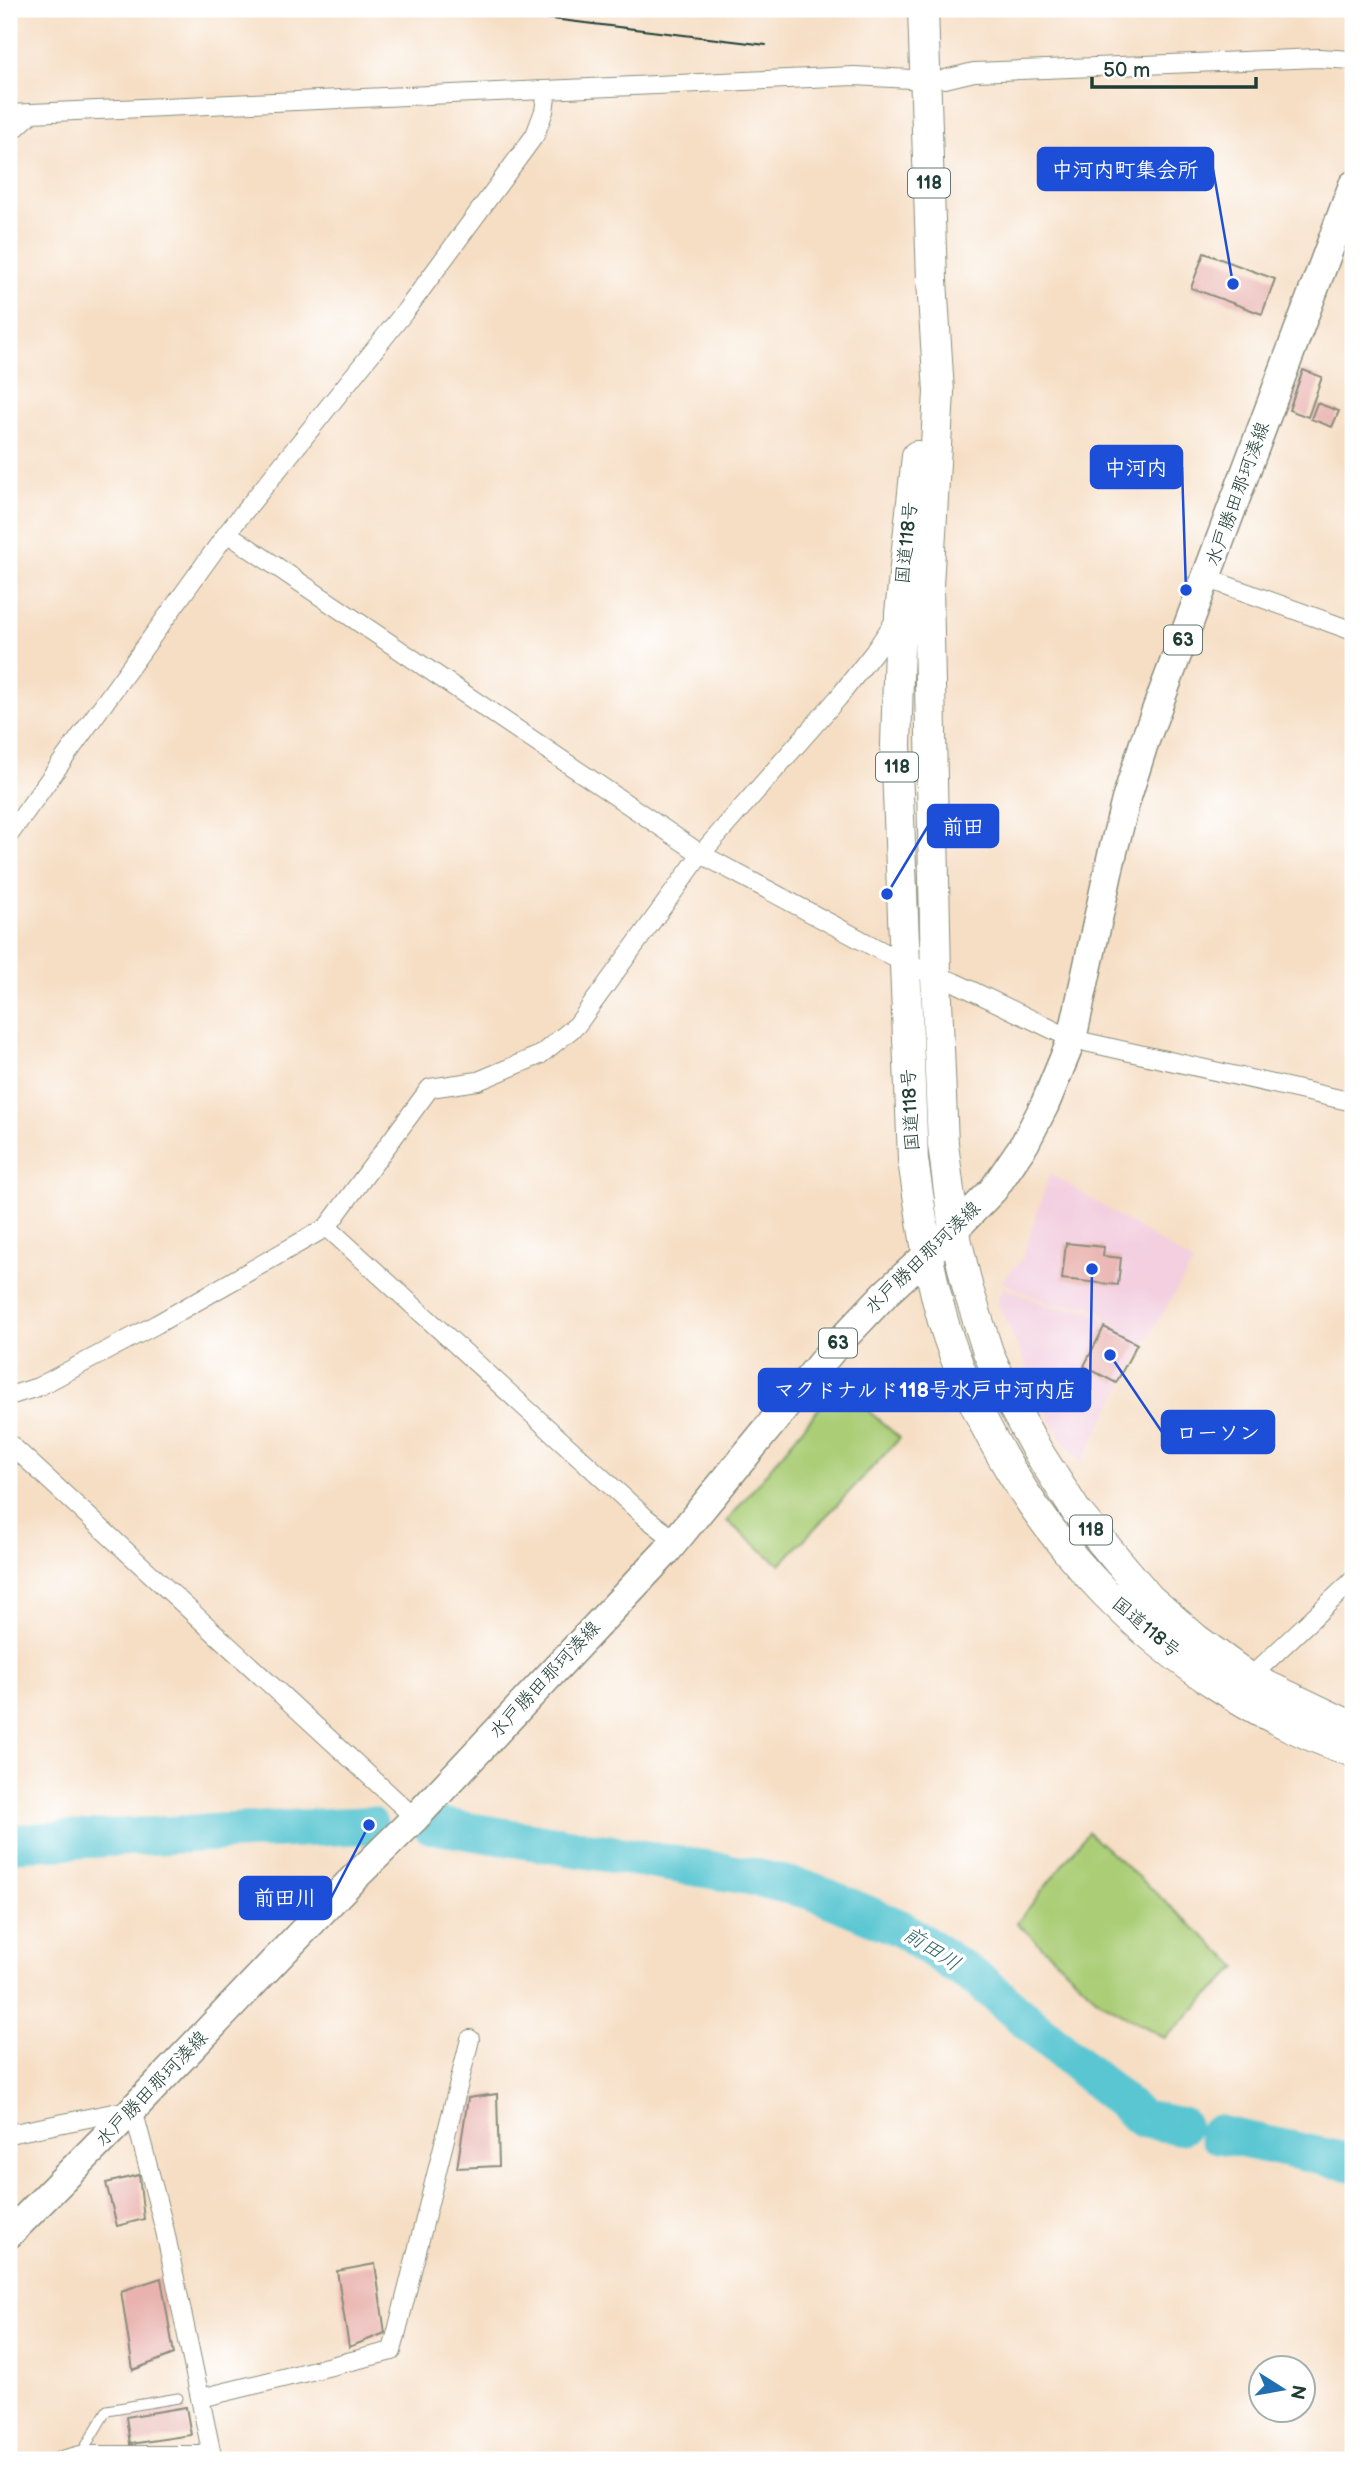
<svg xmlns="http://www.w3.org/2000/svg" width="1362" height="2469" font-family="'Balsamiq Sans','Klee One',sans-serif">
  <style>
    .built { fill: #f3cfe0 }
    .green { fill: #aacd76; stroke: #648555; stroke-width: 2 }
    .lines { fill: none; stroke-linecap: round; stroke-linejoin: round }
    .river { stroke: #5ac6d2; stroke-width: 38 }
    .building { fill: #e9b2ae }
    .service-casing { stroke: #8a8e7c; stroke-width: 11 }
    .minor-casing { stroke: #8a8e7c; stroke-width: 20 }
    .primary-casing { stroke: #8a8e7c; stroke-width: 31 }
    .trunk-casing { stroke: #8a8e7c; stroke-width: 32 }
    .service { stroke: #fff; stroke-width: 9 }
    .minor { stroke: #fff; stroke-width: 18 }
    .primary { stroke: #fff; stroke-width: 28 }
    .trunk { stroke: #fff; stroke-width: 30 }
    .tram { stroke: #1f3d34; stroke-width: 2 }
    .labels { text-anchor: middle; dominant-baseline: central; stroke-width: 7; stroke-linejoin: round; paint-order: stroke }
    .shield { fill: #fff; stroke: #627771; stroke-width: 2 }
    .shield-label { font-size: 18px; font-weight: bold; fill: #1f3d34 }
    .street-label { font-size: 19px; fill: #1f3d34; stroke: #fff }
    .water-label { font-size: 21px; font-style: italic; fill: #316663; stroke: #fff }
    .leader { fill: none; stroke: #1d4ed8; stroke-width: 2.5 }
    .callout-dot { fill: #1d4ed8; stroke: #fff; stroke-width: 2.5 }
    .callout { fill: #1d4ed8; stroke: #1d4ed8; stroke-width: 2.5 }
    .callout-label { font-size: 21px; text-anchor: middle; font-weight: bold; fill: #fff }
  </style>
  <rect width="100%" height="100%" fill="#fff"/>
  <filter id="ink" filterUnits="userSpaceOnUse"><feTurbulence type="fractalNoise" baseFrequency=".0143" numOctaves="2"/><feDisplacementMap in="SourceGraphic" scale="14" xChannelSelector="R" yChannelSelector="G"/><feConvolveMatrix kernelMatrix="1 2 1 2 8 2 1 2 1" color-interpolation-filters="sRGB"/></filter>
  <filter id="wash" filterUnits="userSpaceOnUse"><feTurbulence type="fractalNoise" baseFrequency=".00686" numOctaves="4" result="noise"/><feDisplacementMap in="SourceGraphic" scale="28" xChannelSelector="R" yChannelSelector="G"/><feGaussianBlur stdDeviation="1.57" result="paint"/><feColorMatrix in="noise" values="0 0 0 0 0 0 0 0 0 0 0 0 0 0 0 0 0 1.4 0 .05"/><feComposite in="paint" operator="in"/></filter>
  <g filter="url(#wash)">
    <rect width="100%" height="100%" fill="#f6dec4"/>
    <!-- built -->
    <path class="built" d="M1050 1173 1193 1263 1145 1343 1081 1463 1054 1427 997 1301 1003 1287 1052 1307 1088 1310 1129 1333 1089 1306 1051 1304 1001 1282 1022 1259Z"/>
    <!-- green -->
    <path class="green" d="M838 1385 900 1438 780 1565 727 1521Z
      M1088 1832 1238 1967 1165 2038 1101 2002 1017 1923Z"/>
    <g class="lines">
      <!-- river -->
      <path class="river" d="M431 1825 749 1876 812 1891 900 1928 984 1984 1142 2119 1181 2126
        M9 1843 369 1825
        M1217 2134 1353 2163"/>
    </g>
    <g id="blocks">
      <!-- building -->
      <path class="building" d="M1204 253 1275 279 1262 314 1191 288Z
        M1303 370 1322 377 1308 417 1289 410Z
        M1317 403 1339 411 1332 427 1311 419Z
        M1066 1243 1104 1247 1103 1256 1121 1258 1118 1285 1062 1279Z
        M1104 1327 1137 1344 1116 1383 1084 1366Z
        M497 2094 499 2166 457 2168 468 2098Z
        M139 2175 144 2219 117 2226 106 2183Z
        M375 2264 385 2333 349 2347 337 2271Z
        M161 2278 174 2354 133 2370 121 2291Z
        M186 2407 191 2435 130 2444 126 2417Z"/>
    </g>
  </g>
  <g filter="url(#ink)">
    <use href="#blocks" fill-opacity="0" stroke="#8a8e7c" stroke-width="2"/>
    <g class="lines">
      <!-- service casing -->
      <g class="service-casing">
        <path id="service" d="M81 2454 107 2410 178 2398"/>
      </g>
      <!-- minor casing -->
      <g class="minor-casing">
        <path id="minor" d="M945 79 974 72 1318 58 1353 60
          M9 114 854 76 911 79
          M9 134 32 113
          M227 533 701 854 904 963 954 982 1072 1039 1353 1102
          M1206 578 1353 631
          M9 835 227 533 407 309 535 135 544 111 547 91
          M9 1396 38 1387 157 1324 327 1227
          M9 1443 415 1818
          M676 1541 645 1517 327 1227 430 1088 478 1081 540 1055 577 1025 701 854 838 698 874 652 896 619
          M1244 1683 1353 1580
          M9 2134 133 2109 165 2231 213 2460
          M201 2398 392 2351 470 2039
          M62 2460 81 2455H211"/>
      </g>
      <!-- primary casing -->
      <g class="primary-casing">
        <path id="primary" d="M9 2234 133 2109 349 1883 415 1818 666 1552 832 1350 886 1293 954 1230 993 1190 1025 1143 1045 1104 1072 1039 1111 859 1126 800 1144 743 1353 185"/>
      </g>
      <!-- trunk casing -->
      <g class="trunk-casing">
        <path id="trunk" d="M923 9 932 280 939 392 928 586 936 976 943 1144 954 1230 968 1289 988 1352 1009 1399 1037 1450 1076 1511 1149 1598 1196 1639 1248 1677 1353 1727
          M917 456 900 613 896 745 913 1160C922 1220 929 1280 948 1337 1013 1527 1162 1686 1353 1752"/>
      </g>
      <!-- service -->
      <use href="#service" class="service"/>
      <!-- minor -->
      <use href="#minor" class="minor"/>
      <!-- primary -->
      <use href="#primary" class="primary"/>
      <!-- trunk -->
      <use href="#trunk" class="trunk"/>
      <!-- tram -->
      <path class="tram" d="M503 13 766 45"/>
    </g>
  </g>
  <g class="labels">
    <!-- shield labels -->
    <g class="shield">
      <rect x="908" y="168.5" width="42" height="29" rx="5"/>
      <rect x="1164" y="625.5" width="38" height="29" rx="5"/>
      <rect x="876" y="752.5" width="42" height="29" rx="5"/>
      <rect x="819" y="1328.5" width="38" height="29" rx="5"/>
      <rect x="1070" y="1515.5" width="42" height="29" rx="5"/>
    </g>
    <g class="shield-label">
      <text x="929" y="183">118</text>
      <text x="1183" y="640">63</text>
      <text x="897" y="767">118</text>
      <text x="838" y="1343">63</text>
      <text x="1091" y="1530">118</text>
    </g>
    <!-- street labels -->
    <g class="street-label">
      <text transform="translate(1238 494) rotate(-70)">水戸勝田那珂湊線</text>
      <text transform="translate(907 543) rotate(-84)">国道118号</text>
      <text transform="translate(911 1110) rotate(-93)">国道118号</text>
      <text transform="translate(923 1258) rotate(-44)">水戸勝田那珂湊線</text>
      <text transform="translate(1146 1628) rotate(40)">国道118号</text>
      <text transform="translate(545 1680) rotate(-47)">水戸勝田那珂湊線</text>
      <text transform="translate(152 2089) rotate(-46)">水戸勝田那珂湊線</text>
    </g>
    <!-- water labels -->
    <g class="water-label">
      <text transform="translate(932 1949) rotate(33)">前田川</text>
    </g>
  </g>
  <!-- callouts -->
  <path class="leader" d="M1233 284L1213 169M1186 590L1182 467M887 894L928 826M1092 1269L1090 1390M1110 1355L1162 1432M369 1825L331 1898"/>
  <g class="callout-dot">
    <circle cx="1233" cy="284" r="7"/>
    <circle cx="1186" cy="590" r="7"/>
    <circle cx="887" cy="894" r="7"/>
    <circle cx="1092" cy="1269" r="7"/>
    <circle cx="1110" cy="1355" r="7"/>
    <circle cx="369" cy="1825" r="7"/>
  </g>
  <g class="callout">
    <rect x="1038" y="148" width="175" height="42" rx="7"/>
    <rect x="1091" y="446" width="91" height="42" rx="7"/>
    <rect x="928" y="805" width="70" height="42" rx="7"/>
    <rect x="759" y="1369" width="331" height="42" rx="7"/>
    <rect x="1162" y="1411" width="112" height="42" rx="7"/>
    <rect x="240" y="1877" width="91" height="42" rx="7"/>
  </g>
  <g class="callout-label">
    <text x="1125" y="177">中河内町集会所</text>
    <text x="1136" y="475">中河内</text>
    <text x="963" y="834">前田</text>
    <text x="925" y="1397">マクドナルド118号水戸中河内店</text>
    <text x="1218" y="1440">ローソン</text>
    <text x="285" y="1905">前田川</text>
  </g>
  <!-- margin -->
  <rect width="1362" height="2469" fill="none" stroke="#fff" stroke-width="35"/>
  <!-- north arrow -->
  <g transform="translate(1282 2389) rotate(101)"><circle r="33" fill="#ffffff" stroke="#a5b1ae" stroke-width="2"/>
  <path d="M0-5L12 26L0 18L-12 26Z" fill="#1f6fb2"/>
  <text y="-10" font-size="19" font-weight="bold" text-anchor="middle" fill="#1f3d34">N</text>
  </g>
  <!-- scale -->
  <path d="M1092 77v10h164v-10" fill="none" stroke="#1f3d34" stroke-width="3.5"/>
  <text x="1103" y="77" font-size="21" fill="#1f3d34" stroke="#ffffff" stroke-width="5" paint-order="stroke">50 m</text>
</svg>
